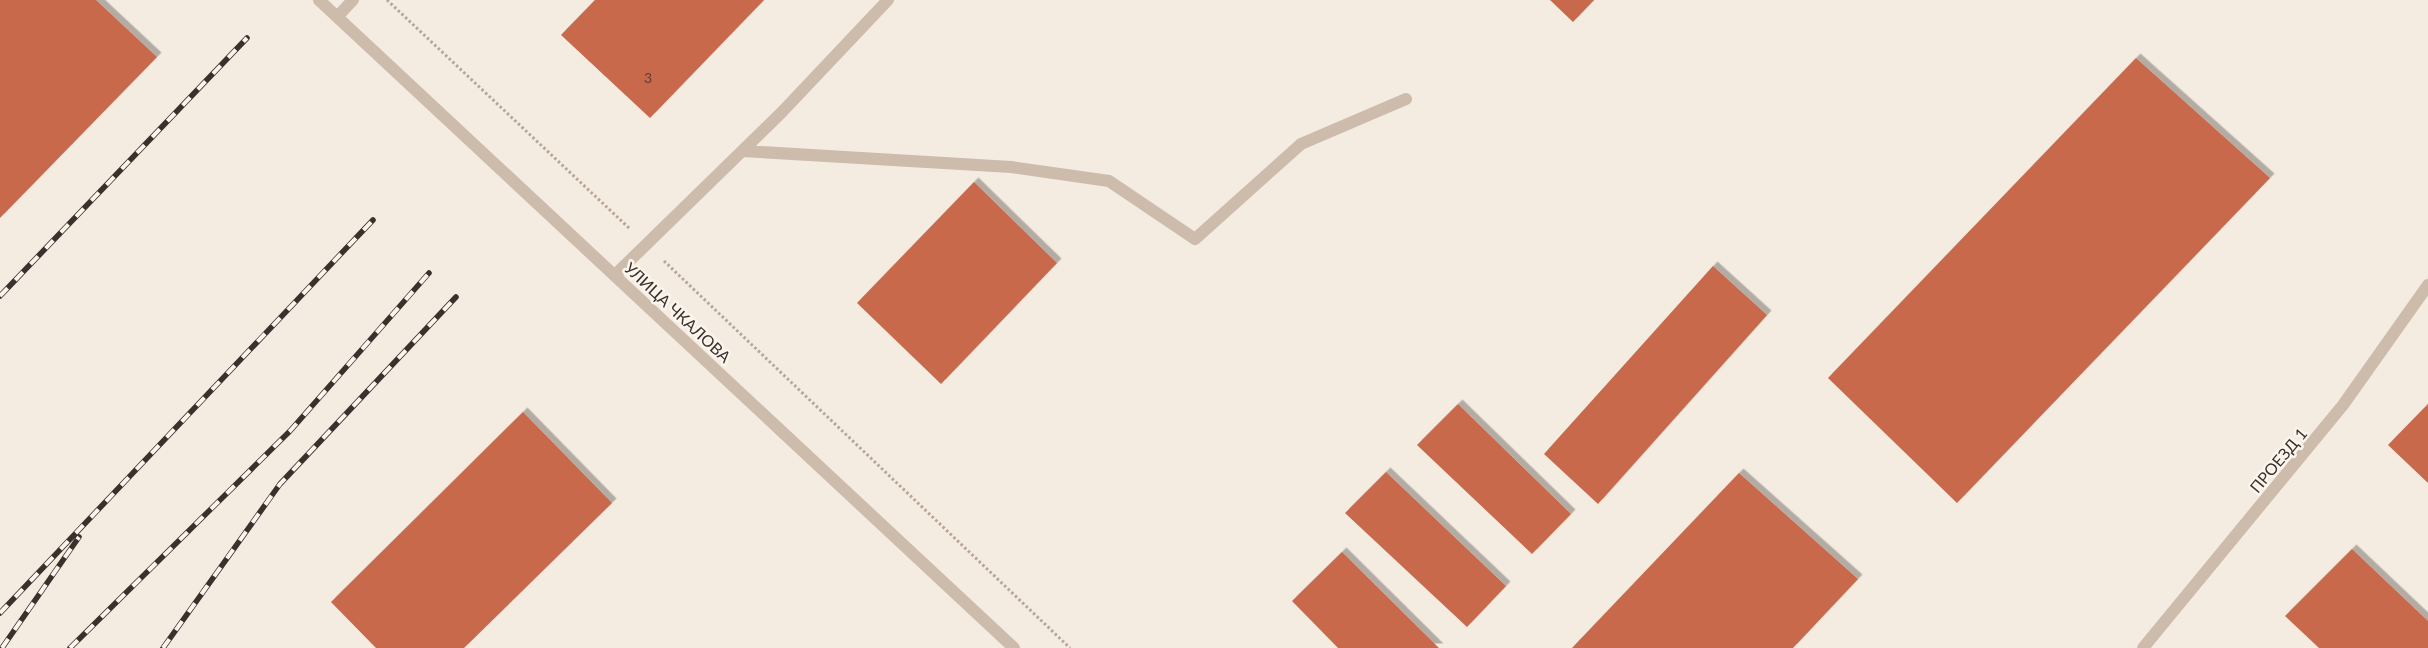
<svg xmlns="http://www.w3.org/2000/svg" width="2428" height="648" font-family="Lato,sans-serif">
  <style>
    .building { fill: #c8694b; filter: url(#shadow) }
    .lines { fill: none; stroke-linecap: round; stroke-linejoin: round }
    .path { stroke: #b9a596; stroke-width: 3; stroke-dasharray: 2.5 2.5; stroke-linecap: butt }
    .minor { stroke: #cdbbac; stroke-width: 12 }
    .rail-casing { stroke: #3b302b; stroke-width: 5.5 }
    .rail { stroke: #fbf5ee; stroke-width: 4; stroke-dasharray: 11; stroke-linecap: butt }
    .labels { text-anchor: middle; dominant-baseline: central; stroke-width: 5; stroke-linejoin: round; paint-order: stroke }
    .number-label { font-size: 14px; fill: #5e3e33 }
    .street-label { font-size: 16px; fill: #3b302b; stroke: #fbf5ee }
  </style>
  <defs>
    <filter id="shadow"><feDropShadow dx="4.5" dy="-4.5" stdDeviation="0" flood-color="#0004"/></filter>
  </defs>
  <rect width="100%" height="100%" fill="#f4ebe1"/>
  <!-- building -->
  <path class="building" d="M0 0H96L157 57 0 218Z
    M595 0H764L650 118 561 35Z
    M1550 0H1594L1573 22Z
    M2136 58 2270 178 1957 503 1828 378Z
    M974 182 1057 263 941 384 857 303Z
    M1713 266 1767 315 1598 504 1544 454Z
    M1458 404 1571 514 1532 554 1417 445Z
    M2428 404V483L2388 445Z
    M523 412 612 503 464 648H376L331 602Z
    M1386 472 1506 586 1467 627 1345 513Z
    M1739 473 1858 579 1793 648H1572Z
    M2352 549 2428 621V648H2319L2285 616Z
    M1342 552 1439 648H1338L1292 601Z"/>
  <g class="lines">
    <!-- path -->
    <path class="path" d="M387 0 629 228
      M664 261 1070 648"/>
    <!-- minor -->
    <path class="minor" d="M319 0 1014 648
      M337 17 353 0
      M743 151 1011 167 1109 181 1195 239 1301 144 1406 99
      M615 275 782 112 888 0
      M2143 648 2343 405 2428 285"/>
    <!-- rail casing -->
    <g class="rail-casing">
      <path id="rail" d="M0 296 247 38
        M0 613 373 220
        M2 648 79 537
        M70 648 290 431 429 273
        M163 648 280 484 456 297"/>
    </g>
    <!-- rail -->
    <use href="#rail" class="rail"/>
  </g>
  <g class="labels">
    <!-- number labels -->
    <g class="number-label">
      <text x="648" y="77">3</text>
    </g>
    <!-- street labels -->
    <g class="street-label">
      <text transform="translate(678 312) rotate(43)">УЛИЦА ЧКАЛОВА</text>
      <text transform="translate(2278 460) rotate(-50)">ПРОЕЗД 1</text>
    </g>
  </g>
</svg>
